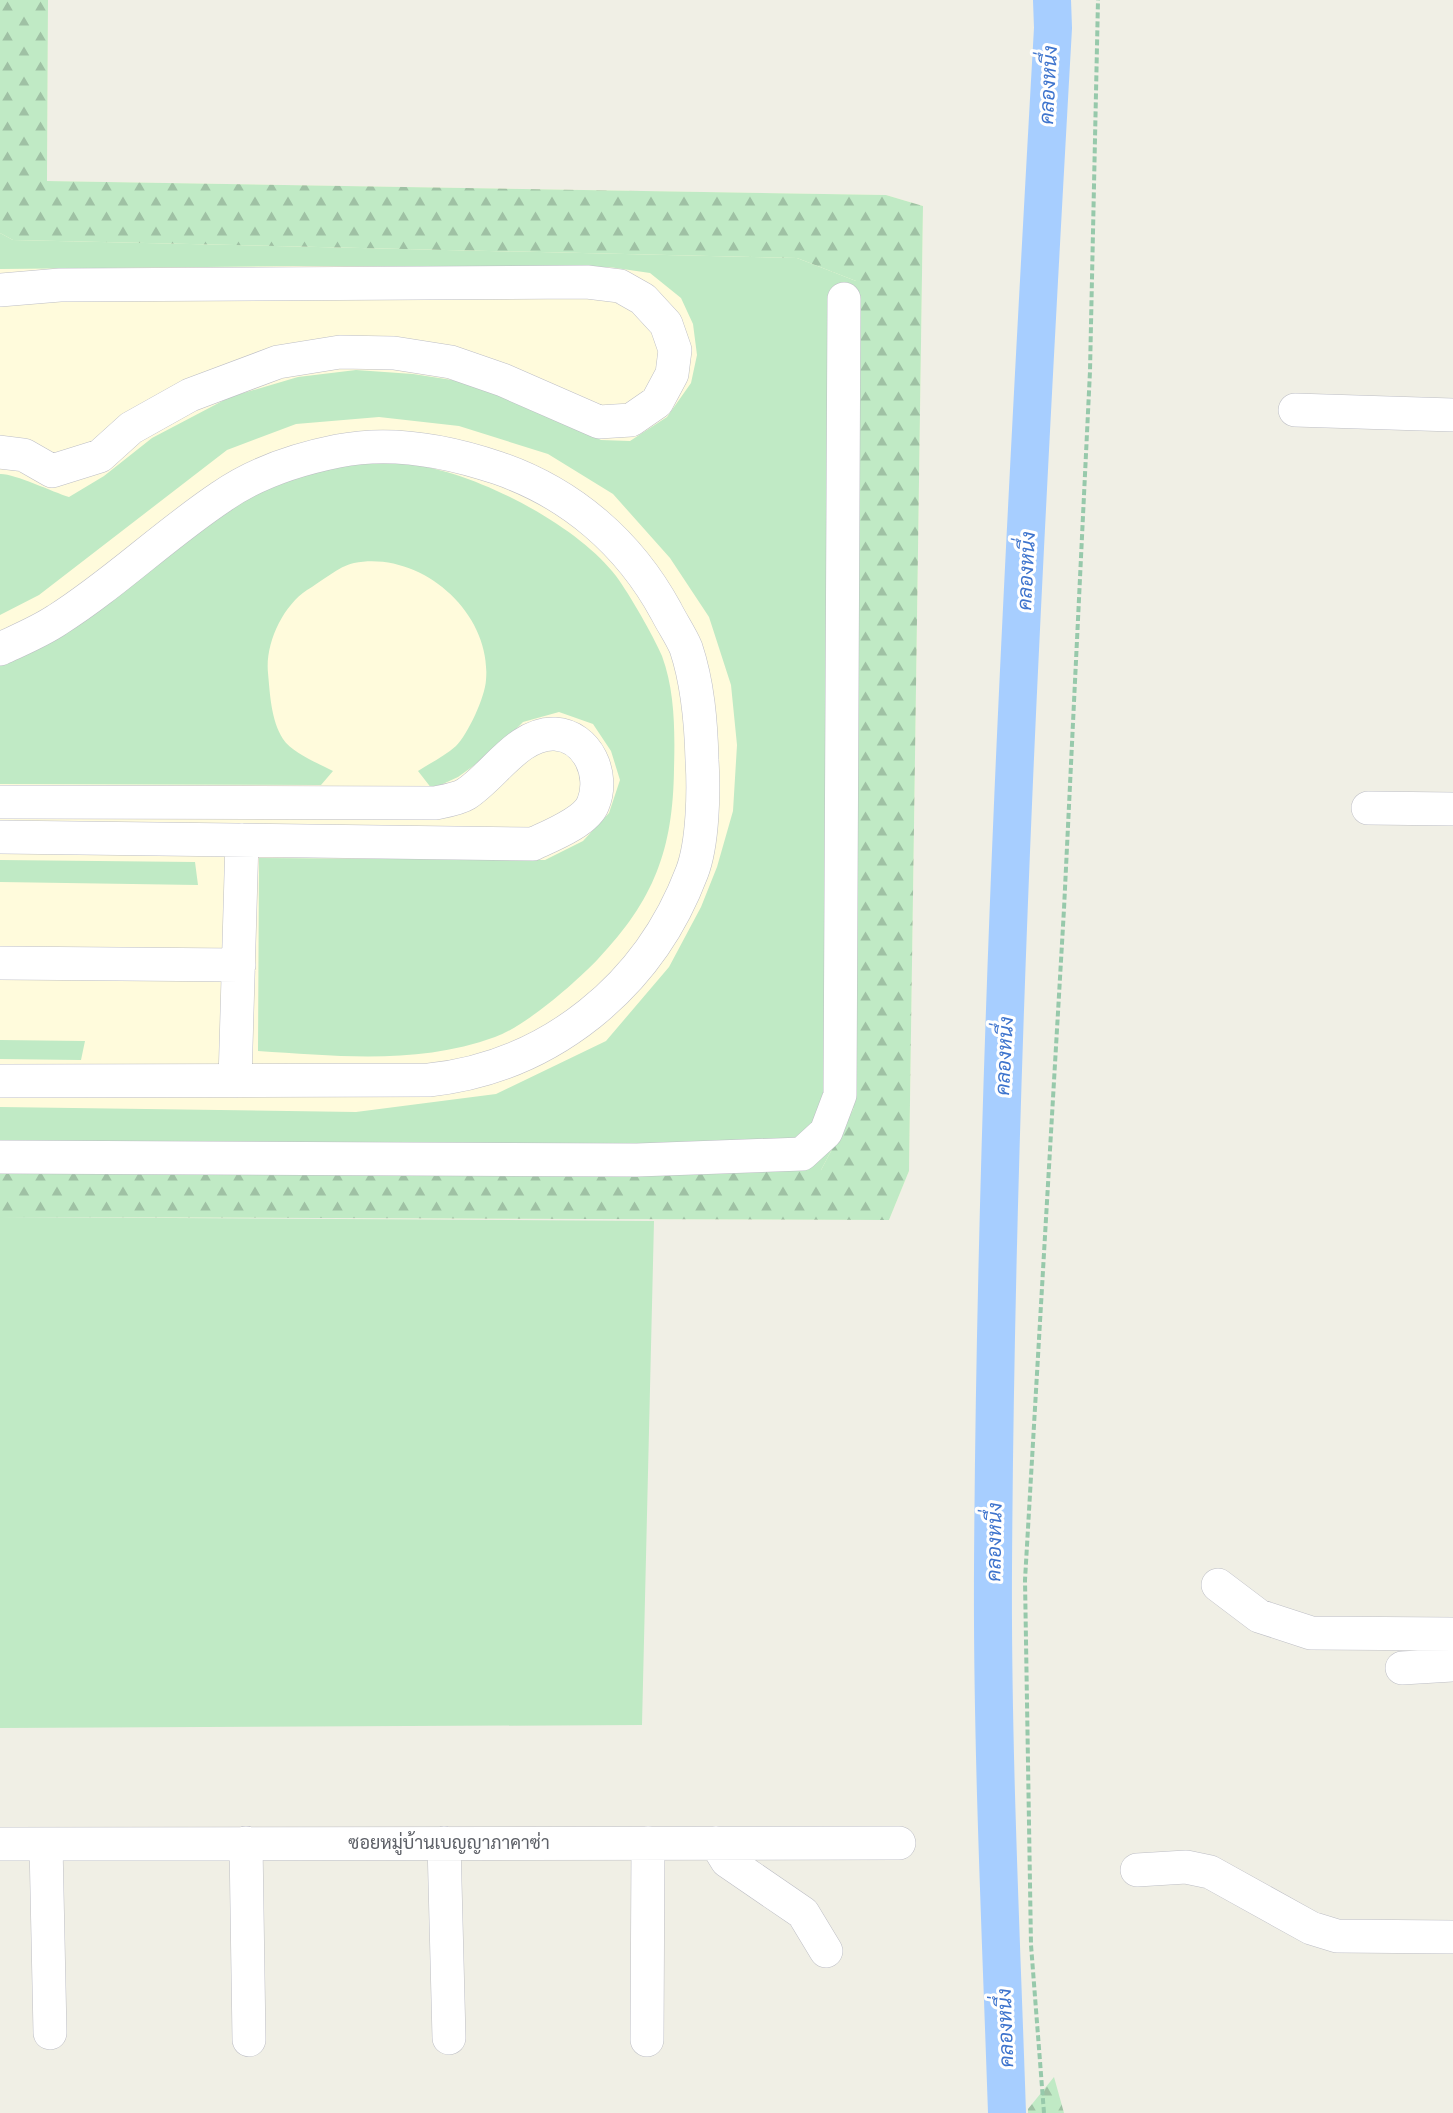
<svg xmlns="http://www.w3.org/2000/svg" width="1453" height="2113" font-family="'DM Sans',Sarabun,sans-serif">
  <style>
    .commercial { fill: #fffbdc }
    .grass { fill: #c0eac5 }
    .forest { fill: url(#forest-firs) }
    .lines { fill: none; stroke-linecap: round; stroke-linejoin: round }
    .canal { stroke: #a7ceff; stroke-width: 38 }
    .minor-casing { stroke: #bdbec5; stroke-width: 34 }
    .path { stroke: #97c9ab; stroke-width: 4; stroke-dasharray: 6 3; stroke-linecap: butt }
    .minor { stroke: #fff; stroke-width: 33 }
    .labels { text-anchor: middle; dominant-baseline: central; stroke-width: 6; stroke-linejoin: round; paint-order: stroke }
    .street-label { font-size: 18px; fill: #5d6067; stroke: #fff }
    .water-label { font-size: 20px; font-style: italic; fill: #3e74cd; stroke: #fff }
  </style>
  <defs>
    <pattern id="forest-firs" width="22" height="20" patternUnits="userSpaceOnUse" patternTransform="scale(1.5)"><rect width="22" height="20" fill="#c0eac5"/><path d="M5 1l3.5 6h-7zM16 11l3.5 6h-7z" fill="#9fc1a4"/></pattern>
  </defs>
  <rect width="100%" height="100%" fill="#f0efe5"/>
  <!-- commercial -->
  <path class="commercial" d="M0 0H48L47 181 886 195 923 206 909 1171 889 1220 0 1217Z"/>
  <!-- grass -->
  <path class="grass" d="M0 233 13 240 797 258 856 281 854 1108 821 1170H0V1107L356 1112 496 1094 606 1041 669 967 701 907 717 867 733 811 737 745 731 685 709 617 670 558 613 494 548 454 459 426 379 417 296 424 227 450 39 595 0 615V474C13 473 53 492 69 497L104 476 152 438 230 397 298 377 356 370 413 374 478 384 547 412 601 440 630 441 667 417 691 383 697 355 693 324 681 298 650 273 609 267 294 266 0 269Z
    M356 464C372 464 388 462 404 464 469 468 577 524 616 576 630 595 653 635 662 656 675 691 675 732 674 769 673 850 654 900 598 959 575 983 526 1026 495 1037 418 1065 338 1056 258 1051L259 858 545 860 583 841 609 813 620 780 611 751 593 724 559 712 523 722 494 751 458 777 432 789 418 771C430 763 445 756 456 746 468 734 485 697 486 680 492 612 420 550 354 563 339 566 321 582 307 590 283 606 265 643 268 673 270 694 271 720 283 739 292 753 318 763 333 771L321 785 0 784V666L125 589 252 490 302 471Z
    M0 860 195 862 198 885 0 882Z
    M0 1040 85 1041 81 1060 0 1059Z
    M0 1217 654 1221 642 1725 0 1728Z"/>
  <!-- forest -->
  <path class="forest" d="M0 0H48L47 181 886 195 923 206 909 1171 889 1220 0 1217V1170H821L854 1108 856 281 797 258 13 240 0 233Z
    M1054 2077 1064 2113H1028V2109Z"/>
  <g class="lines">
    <!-- canal -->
    <path class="canal" d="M1007 2113C1001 1932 992 1750 993 1568 996 1054 1024 541 1053 28L1052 0"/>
    <!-- minor casing -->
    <g class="minor-casing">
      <path id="minor" d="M0 290 60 285 587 282 620 286 643 299 666 324 675 350 672 374 657 402 631 420 599 422 503 380 451 362 394 353 340 352 278 362 190 395 131 428 100 456 52 471 24 455 0 452
        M1295 410 1453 415
        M0 649C19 640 39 632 57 620 114 584 164 535 221 497 255 473 298 459 338 451 392 440 448 451 498 468 571 493 629 543 666 611 672 623 681 636 686 648 698 684 701 722 702 760 704 791 703 843 692 872 649 986 550 1067 429 1080L0 1081
        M0 802 435 803C445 801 458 799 466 794 494 776 519 732 555 734 588 736 605 775 593 804 586 822 550 836 533 844L0 837
        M1368 808 1453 809
        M0 963 239 965
        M235 1081 242 840
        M0 1157 637 1160 802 1154 826 1132 840 1095 844 299
        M1218 1585 1259 1616 1311 1633 1453 1634
        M1402 1668 1453 1665
        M246 1843 249 2040
        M444 1843 449 2038
        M716 1843 727 1861 803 1913 826 1951
        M0 1844 899 1843
        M46 1844 50 2033
        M1137 1870 1186 1867 1210 1872 1311 1928 1337 1936 1453 1937
        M647 2040 648 1843"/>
    </g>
    <!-- path -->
    <path class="path" d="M1044 2113 1031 1945 1025 1580 1064 909 1090 371 1098 0"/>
    <!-- minor -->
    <use href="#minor" class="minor"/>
  </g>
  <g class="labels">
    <!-- street labels -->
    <g class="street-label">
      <text x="449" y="1843">ซอยหมู่บ้านเบญญาภาคาซ่า</text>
    </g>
    <!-- water labels -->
    <g class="water-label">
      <text transform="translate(1048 85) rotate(-87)">คลองหนึ่ง</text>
      <text transform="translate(1026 571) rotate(-87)">คลองหนึ่ง</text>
      <text transform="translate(1004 1056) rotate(-87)">คลองหนึ่ง</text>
      <text transform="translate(994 1542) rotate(-89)">คลองหนึ่ง</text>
      <text transform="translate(1005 2028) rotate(-92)">คลองหนึ่ง</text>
    </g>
  </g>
</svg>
